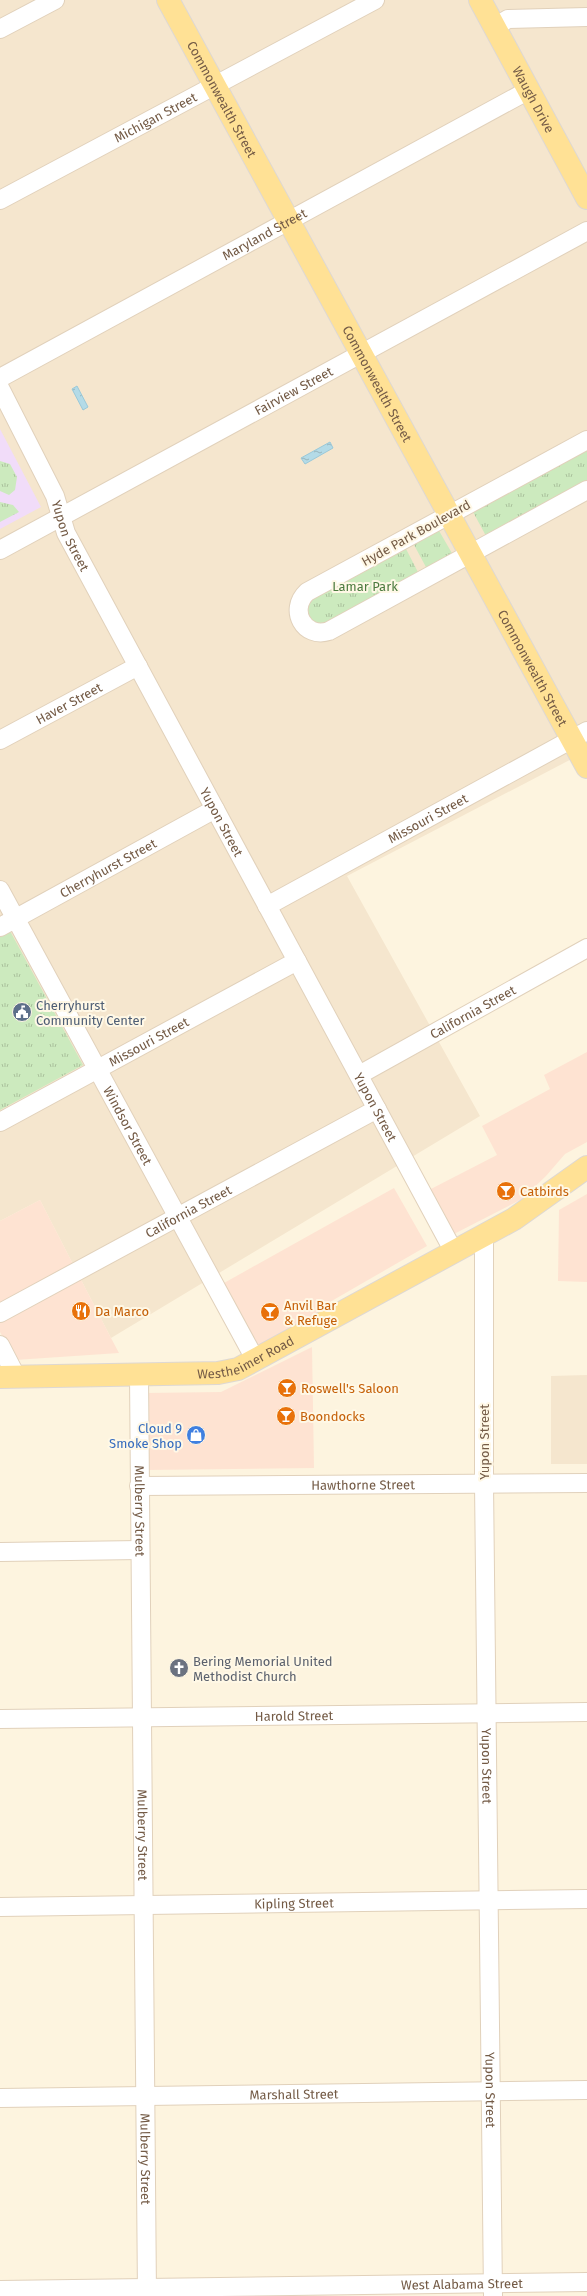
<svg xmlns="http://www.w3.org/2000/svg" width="587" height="2296" font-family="'Fira Sans',sans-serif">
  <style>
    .residential { fill: #f5e6ce }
    .commercial { fill: #fee3d2 }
    .education { fill: #f1dcf9 }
    .grass { fill: url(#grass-tufts) }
    .water { fill: url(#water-ripples); stroke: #9ac9d9 }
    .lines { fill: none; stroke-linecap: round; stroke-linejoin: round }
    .minor-casing { stroke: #e1d1bb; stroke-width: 20 }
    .major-casing { stroke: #ded8d3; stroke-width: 24 }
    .minor { stroke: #fff; stroke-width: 18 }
    .major { stroke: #ffe195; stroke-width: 22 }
    .labels { text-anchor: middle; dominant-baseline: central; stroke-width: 4; stroke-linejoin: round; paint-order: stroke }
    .street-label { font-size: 13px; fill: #745b46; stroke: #fff8e6 }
    .park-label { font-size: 13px; fill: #4b7a3e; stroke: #fff8e6 }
    .service-label { font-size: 13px; fill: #4e5e75; stroke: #fff8e6; text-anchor: start }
    .food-label { font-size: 13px; fill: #c56008; stroke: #fff8e6; text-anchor: start }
    .shop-label { font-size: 13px; fill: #366cbe; stroke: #fff8e6; text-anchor: end }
    .worship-label { font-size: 13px; fill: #5b616d; stroke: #fff8e6; text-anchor: start }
  </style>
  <defs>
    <pattern id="grass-tufts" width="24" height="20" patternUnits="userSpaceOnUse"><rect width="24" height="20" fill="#cceabe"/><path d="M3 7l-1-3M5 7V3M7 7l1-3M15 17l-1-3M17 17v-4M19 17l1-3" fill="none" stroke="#aac19c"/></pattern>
    <pattern id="water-ripples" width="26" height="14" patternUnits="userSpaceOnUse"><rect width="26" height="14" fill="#b4dbe7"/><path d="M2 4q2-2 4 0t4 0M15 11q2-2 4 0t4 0" fill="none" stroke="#97b5bd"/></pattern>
  </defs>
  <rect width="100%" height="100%" fill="#fdf4df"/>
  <!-- residential -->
  <path class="residential" d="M0 0H587V751L347 876 480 1116 111 1338 40 1200 0 1221Z
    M587 1375V1464H551V1376Z"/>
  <!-- commercial -->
  <path class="commercial" d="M587 1052V1142L565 1154 546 1176 522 1199 452 1235 427 1191 497 1155 482 1126 550 1089 544 1075Z
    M394 1188 427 1246 316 1310 318 1313 256 1349 224 1283Z
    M587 1194V1282L558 1281 559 1210Z
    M40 1200 111 1338 119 1353 15 1360 0 1332V1221Z
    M312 1347 314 1468 145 1470 144 1393 221 1392Z"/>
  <!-- education -->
  <path class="education" d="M0 429 41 507 0 529Z"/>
  <!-- grass -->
  <path class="grass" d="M587 448V482L486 536 472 510Z
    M0 461 10 464 17 477 15 490 9 495 0 491Z
    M0 502 13 505 19 512 0 522Z
    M438 529 453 555 427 569 413 543Z
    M405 547 419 574 325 625 310 623 304 607 306 603Z
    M10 931 83 1065 0 1110V937Z"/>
  <!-- water -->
  <path class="water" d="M77 386 88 407 83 410 72 389Z
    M330 442 333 448 305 464 301 458Z"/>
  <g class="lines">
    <!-- minor casing -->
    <g class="minor-casing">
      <g id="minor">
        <path d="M495 27 508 19 587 17"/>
        <path d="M0 29 55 0"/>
        <path id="s1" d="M0 200 375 0"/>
        <path id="s2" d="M0 378 529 90"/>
        <path id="s3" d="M0 388 55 496 66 533 454 1252"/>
        <path d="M587 440 307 592C288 610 304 639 329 631L587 490"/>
        <path id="s4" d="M0 550 587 231"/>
        <path id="s5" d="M0 740 138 666"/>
        <path id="s6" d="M0 890 256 1361"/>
        <path id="s7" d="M267 906 587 731"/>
        <path id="s8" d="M0 927 215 809"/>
        <path id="s9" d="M359 1075 587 948"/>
        <path id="s10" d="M0 1122 297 961"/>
        <path id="s11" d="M484 1236V1483L493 2296"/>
        <path id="s12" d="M0 1313 377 1109"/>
        <path d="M0 1345 16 1376"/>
        <path id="s13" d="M139 1375 147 2296"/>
        <path id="s14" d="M139 1486 587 1483"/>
        <path d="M0 1552 140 1550"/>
        <path id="s15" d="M0 1719 587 1712"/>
        <path id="s16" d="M0 1907 587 1899"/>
        <path id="s17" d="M0 2098 587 2090"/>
        <path id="s18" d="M0 2290 587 2282"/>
      </g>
    </g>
    <!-- major casing -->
    <g class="major-casing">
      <g id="major">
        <path id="s19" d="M168 0 587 767"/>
        <path id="s20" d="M480 0 587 198"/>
        <path id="s21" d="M0 1377 218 1373 238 1369 514 1219 587 1167"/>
      </g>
    </g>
    <!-- minor -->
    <use href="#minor" class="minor"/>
    <!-- major -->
    <use href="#major" class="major"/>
  </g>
  <!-- icons -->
  <defs>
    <g id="civic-disc" transform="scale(1)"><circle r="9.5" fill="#5c6f8a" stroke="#fff8e6"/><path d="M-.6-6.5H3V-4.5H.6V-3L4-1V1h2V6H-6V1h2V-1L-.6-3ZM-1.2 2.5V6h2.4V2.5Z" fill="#fff"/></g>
    <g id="bar-disc" transform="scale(1)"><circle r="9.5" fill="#e8710a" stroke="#fff8e6"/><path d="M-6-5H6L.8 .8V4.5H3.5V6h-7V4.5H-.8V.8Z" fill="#fff"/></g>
    <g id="restaurant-disc" transform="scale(1)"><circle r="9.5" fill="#e8710a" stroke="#fff8e6"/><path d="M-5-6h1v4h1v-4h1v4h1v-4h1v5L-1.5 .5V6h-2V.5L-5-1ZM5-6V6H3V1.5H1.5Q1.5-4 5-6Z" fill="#fff"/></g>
    <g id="shop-disc" transform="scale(1)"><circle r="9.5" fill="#3f7fe0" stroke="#fff8e6"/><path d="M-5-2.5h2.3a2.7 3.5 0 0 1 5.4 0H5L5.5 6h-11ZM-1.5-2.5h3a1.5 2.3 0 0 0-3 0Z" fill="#fff"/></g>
    <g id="church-disc" transform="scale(1)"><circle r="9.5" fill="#6b7280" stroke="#fff8e6"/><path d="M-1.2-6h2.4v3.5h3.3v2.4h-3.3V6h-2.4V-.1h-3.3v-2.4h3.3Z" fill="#fff"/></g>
  </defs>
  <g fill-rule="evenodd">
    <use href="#civic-disc" x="22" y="1012"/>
    <use href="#bar-disc" x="506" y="1191"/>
    <use href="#restaurant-disc" x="81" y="1311"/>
    <use href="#bar-disc" x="270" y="1312"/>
    <use href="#bar-disc" x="287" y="1388"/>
    <use href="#bar-disc" x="286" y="1416"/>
    <use href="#shop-disc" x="196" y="1435"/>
    <use href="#church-disc" x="179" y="1668"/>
  </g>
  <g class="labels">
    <!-- street labels -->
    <g class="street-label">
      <text stroke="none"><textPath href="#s19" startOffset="113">Commonwealth Street</textPath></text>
      <text stroke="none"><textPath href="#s20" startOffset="113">Waugh Drive</textPath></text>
      <text stroke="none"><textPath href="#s1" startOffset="176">Michigan Street</textPath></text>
      <text stroke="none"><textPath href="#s2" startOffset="301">Maryland Street</textPath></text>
      <text stroke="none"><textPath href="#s19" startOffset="437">Commonwealth Street</textPath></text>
      <text stroke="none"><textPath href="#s4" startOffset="334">Fairview Street</textPath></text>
      <text transform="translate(416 533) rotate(-29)">Hyde Park Boulevard</text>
      <text stroke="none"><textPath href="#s3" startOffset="164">Yupon Street</textPath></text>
      <text stroke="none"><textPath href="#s19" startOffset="761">Commonwealth Street</textPath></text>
      <text stroke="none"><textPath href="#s5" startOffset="78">Haver Street</textPath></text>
      <text stroke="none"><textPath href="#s7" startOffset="183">Missouri Street</textPath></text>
      <text stroke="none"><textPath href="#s3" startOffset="488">Yupon Street</textPath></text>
      <text stroke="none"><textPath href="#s8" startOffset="123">Cherryhurst Street</textPath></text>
      <text stroke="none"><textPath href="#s9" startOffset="130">California Street</textPath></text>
      <text stroke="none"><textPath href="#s10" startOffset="169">Missouri Street</textPath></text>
      <text stroke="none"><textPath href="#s3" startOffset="812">Yupon Street</textPath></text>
      <text stroke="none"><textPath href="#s6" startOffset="268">Windsor Street</textPath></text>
      <text stroke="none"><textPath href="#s12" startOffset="214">California Street</textPath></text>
      <text stroke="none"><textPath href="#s21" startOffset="249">Westheimer Road</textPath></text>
      <text transform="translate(484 1442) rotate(-90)">Yupon Street</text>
      <text stroke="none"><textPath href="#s14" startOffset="224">Hawthorne Street</textPath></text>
      <text stroke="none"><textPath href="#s13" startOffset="136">Mulberry Street</textPath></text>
      <text stroke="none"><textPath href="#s15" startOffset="294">Harold Street</textPath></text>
      <text stroke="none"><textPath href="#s11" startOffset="530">Yupon Street</textPath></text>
      <text stroke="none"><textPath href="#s13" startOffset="460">Mulberry Street</textPath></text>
      <text stroke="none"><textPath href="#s16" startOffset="294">Kipling Street</textPath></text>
      <text stroke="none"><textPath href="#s11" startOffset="854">Yupon Street</textPath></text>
      <text stroke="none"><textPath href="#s17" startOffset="294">Marshall Street</textPath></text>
      <text stroke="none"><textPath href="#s13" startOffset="784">Mulberry Street</textPath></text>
      <text stroke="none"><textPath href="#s18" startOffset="462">West Alabama Street</textPath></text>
    </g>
    <!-- park labels -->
    <g class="park-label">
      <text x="365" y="586">Lamar Park</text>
    </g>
    <!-- service labels -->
    <g class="service-label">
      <text x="36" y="1005">Cherryhurst<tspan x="36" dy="15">Community Center</tspan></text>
    </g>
    <!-- food labels -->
    <g class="food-label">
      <text x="520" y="1191">Catbirds</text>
      <text x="284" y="1305">Anvil Bar<tspan x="284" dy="15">&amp; Refuge</tspan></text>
      <text x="95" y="1311">Da Marco</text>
      <text x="301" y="1388">Roswell's Saloon</text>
      <text x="300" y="1416">Boondocks</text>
    </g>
    <!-- shop labels -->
    <g class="shop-label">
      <text x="182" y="1428">Cloud 9<tspan x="182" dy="15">Smoke Shop</tspan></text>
    </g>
    <!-- worship labels -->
    <g class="worship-label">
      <text x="193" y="1661">Bering Memorial United<tspan x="193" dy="15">Methodist Church</tspan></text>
    </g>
  </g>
</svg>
